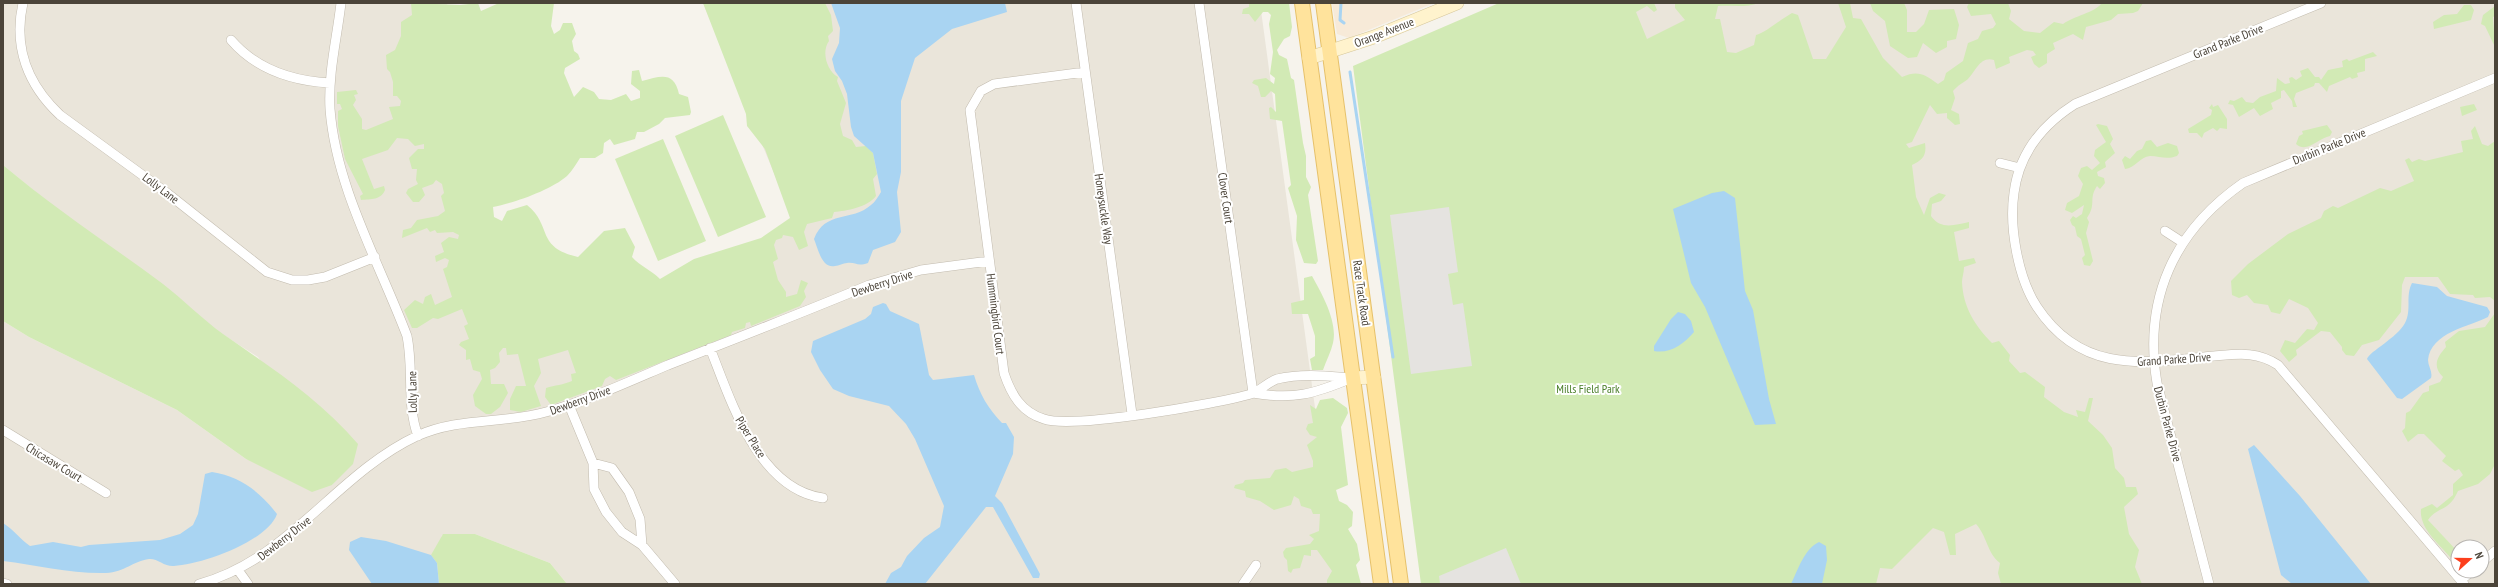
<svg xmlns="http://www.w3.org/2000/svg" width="2498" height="587" font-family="'PT Sans Narrow',sans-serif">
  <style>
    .residential { fill: #eae5da; fill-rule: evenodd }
    .commercial { fill: #f7ead8 }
    .green { fill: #d2eab5 }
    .parking { fill: #e5e3e0 }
    .water { fill: #a9d4f2 }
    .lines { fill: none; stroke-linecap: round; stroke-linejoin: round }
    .stream { stroke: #a9d4f2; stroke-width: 3 }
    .street-casing { stroke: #c2bbae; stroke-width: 10 }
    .secondary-casing { stroke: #d6c79b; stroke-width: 14 }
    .primary-casing { stroke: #e6c16a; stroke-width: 16 }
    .street { stroke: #fff; stroke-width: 9 }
    .secondary { stroke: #fff3cd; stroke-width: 13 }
    .primary { stroke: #ffe39c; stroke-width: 14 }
    .labels { text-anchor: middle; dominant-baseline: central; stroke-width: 4; stroke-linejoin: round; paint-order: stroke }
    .street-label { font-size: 12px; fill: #4b4439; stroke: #fff }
    .park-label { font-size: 12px; fill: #4a7f2a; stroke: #fff }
  </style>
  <rect width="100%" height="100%" fill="#f6f3ec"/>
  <!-- residential -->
  <path class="residential" d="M3 3H447L504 343 797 228 703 3H1260L1339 584H567L550 563 475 534 442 535 437 563 439 584H3V321L29 337 177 410 246 459 332 485 340 476 258 357 222 334 48 202 3 165Z
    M1573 3H2495V584H1840L1793 154ZM2458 547H2482V571H2458Z"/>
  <!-- commercial -->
  <path class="commercial" d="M1332 3H1434L1349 38 1337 34Z"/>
  <!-- green -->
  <path class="green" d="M411 3 460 5 478 3 481 11 499 3H554L551 26 554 34 560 30 563 23H572L576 34 572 41 574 51 578 54 580 59 565 68 564 73 574 97 583 87 594 92 599 99 611 100 626 94 631 101 640 98V91L631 84 632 71 639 70 642 81C661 76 674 71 679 94L688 97 691 112 690 115 665 118 659 124 644 132H637L635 139 614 145 610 139 604 143 603 153 595 158H580C576 164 572 171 567 176 551 190 514 203 493 207L494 217 502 221 507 211 527 205C553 226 535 247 578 257L604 231 625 228 635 247 632 257C640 266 651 270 660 279L694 259 761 238 790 218 765 149 747 126 746 114 703 3H825L831 15 833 31 828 36 829 41C821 52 827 71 838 77L837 81 846 103 840 124 843 136 852 140 856 147 866 146 873 153 877 174 873 179 876 196C868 207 846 211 834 212L832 218 807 224 804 232 808 246 799 250 793 237 783 235 782 238 776 240 774 245 778 259 773 262 778 280 786 292V297L797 294 801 280 808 283 804 291 806 297 800 306 751 326 750 322 746 323 745 328 732 332 731 335 616 380 610 376 605 379 602 386 551 405 545 397 546 388C555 385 563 385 572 381L571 374 576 373 568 350 538 359 541 373 534 386 541 406 521 412 510 410V399L516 386H526L518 354 507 355 506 348H503L499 353 500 362 495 368 490 370 491 384H504L508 393 500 407 491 414H486L475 406 473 395 482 379 480 372 473 370 470 359 466 360V350L459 345 461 342 469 339 464 326 468 324 462 309 438 319 433 318 417 328H412L404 310 415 300 423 304 425 297 431 294 435 305 452 297 443 269 447 267 449 260 445 258 436 262 435 256 444 252 441 243 449 237 458 239 459 235 453 232 437 233 435 230 430 232 427 228 402 238 403 230 411 228 417 220 438 216 445 211 441 196 444 193 442 184 436 180 433 184 422 188 425 195 419 202H413L406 193 408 189 418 184 416 180 417 169H412L409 158 418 149H424V144L415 146 408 139 397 138 388 150 362 159 374 189 384 186 385 190C381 200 371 199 361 200L360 196 363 194 345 159 338 126V111L342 109 340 104H337V92L356 90 358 94 354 95 356 100 353 105 362 119V129L366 130 393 119 389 107 400 106 401 101 397 96H393V82L390 72 387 69 386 55 395 50 401 36V22L412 15Z
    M1249 3H1289L1292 27 1290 36 1284 39 1277 50 1279 55 1287 59 1291 78 1294 80 1303 143 1306 156V177L1311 187 1308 195 1318 261 1316 264 1304 263 1296 240 1297 216 1288 188 1291 185 1282 121 1270 119 1269 108 1271 107 1276 112 1275 94 1271 91 1265 97H1261L1258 86 1252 83 1254 80 1266 78 1274 84 1275 78 1270 74 1273 52 1269 24 1271 15 1268 12H1263L1255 22 1249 14H1242L1243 9 1249 7Z
    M1499 3H1654L1657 10 1654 12 1647 6 1636 12 1647 39 1685 20 1675 8V3H1759C1745 8 1733 5 1718 6L1715 19H1720L1727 52 1736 53 1754 45 1756 35C1765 33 1781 19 1792 13L1798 15 1813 59H1826L1846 27 1838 3H1850L1853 18 1861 19 1883 58 1902 77C1918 70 1924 74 1938 84L1944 80 1946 73 1963 61 1968 43 1978 39 1982 31 1993 28 1996 24 1991 14 1971 16 1967 7 1969 3H2008L2011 11 2009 19 2024 31 2040 33 2054 22 2063 24C2074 16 2094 13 2102 3H2143L2138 11 2133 13 2118 14 2111 20 2086 27 2083 40 2073 34 2053 43 2055 49 2047 54V63L2039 68 2034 64 2031 57 2036 55 2033 51 2027 50 2009 57 2010 63 1996 69 1994 60C1980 56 1976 71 1968 79 1963 83 1958 85 1953 91L1955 98 1951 110 1959 114 1960 124 1955 125 1947 118V113L1937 114 1930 105 1912 142 1906 144 1909 148 1925 143C1927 156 1922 160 1912 165L1916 197 1924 215 1930 198 1939 193 1946 195 1941 201 1932 204 1931 216C1941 230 1954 225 1969 222V228L1954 232 1959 261 1974 258 1976 263 1964 267C1964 273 1962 277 1962 282 1963 307 1975 326 1992 343L1999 341 2010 355 2009 361 2020 373 2025 372 2045 387 2044 397 2064 412 2078 417 2076 410 2085 412 2089 398H2093L2088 421 2103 435 2112 448 2115 468 2124 478 2126 487H2136L2138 494 2124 507 2129 534 2139 550 2135 567 2142 584H2001L1998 573 2000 563C1987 553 1987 536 1976 524L1955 534 1956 555H1950L1944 532 1933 528 1892 569 1880 568 1876 584H1421L1353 66Z
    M1870 3H1904L1907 10V32H1916L1924 24 1929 10 1954 9 1959 25 1956 39 1947 41V47L1936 53 1923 43 1917 57 1908 58 1890 46 1885 21 1873 11Z
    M2464 5H2471L2474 10 2471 20 2434 29 2433 22 2444 15 2457 14Z
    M2495 6V16L2493 17 2495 47 2485 26 2481 24 2483 15Z
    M2373 52 2377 56 2365 59V71L2357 73 2358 77 2352 79 2350 77 2329 86 2327 92 2319 83H2315L2314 86 2296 93 2294 99 2297 107H2293L2292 101 2284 90 2281 91V98L2271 103 2273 109 2260 116 2254 108 2239 117 2233 105 2228 104 2230 100 2234 101 2242 97 2246 102 2253 103 2260 97 2276 91 2277 78 2285 84 2290 83 2289 78 2292 77 2296 80 2302 76 2300 71 2308 68 2315 77H2319L2321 80 2328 70 2343 67 2342 61 2347 59 2349 61Z
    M2212 104 2213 107 2218 105 2227 119V129L2220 128 2217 131 2213 128 2204 133 2202 138 2197 133H2189L2188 129 2211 115 2212 110 2209 108Z
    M2474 104 2477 110 2462 116 2460 107Z
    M723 115 766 217 718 237 675 136Z
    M2098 124 2107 126 2113 139 2110 144 2115 153 2105 162 2106 167 2097 172 2098 176 2104 178 2105 183 2100 189 2097 186C2088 200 2097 203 2087 218L2089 222 2086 233 2093 261 2090 266 2084 265 2082 258 2085 255 2081 239 2077 236 2075 227 2072 225 2070 220 2073 216 2076 218 2082 214 2084 205 2072 213 2065 210 2067 203 2079 196 2083 184 2078 176 2081 168 2087 166 2092 170 2100 163 2094 156 2095 150 2106 142 2096 125Z
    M2327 125 2332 132 2330 136C2318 138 2307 154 2296 144L2299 136 2303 134 2302 131Z
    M2475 126 2482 144 2488 146 2495 141V301L2490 297 2475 298 2473 295 2450 294 2438 277H2405L2402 285 2401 312 2379 340 2362 345 2354 356 2346 355 2342 350V347L2330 332 2321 331 2296 350 2297 355 2289 362 2280 351 2285 340 2295 343 2307 329 2314 330 2318 323 2308 308 2289 299 2280 314 2271 312 2268 305 2254 303 2247 295 2239 298 2232 295 2231 281 2248 264 2288 234 2321 218 2324 211 2333 206 2338 208 2380 188 2391 191 2414 181 2405 160 2409 158 2412 162 2419 159 2425 161 2463 152 2461 141 2473 139 2471 131Z
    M663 139 706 241 658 261 615 159Z
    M2151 140 2157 147 2168 143 2177 146 2179 153 2177 156C2166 160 2160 156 2150 156 2140 157 2135 168 2125 169L2122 160 2125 156 2130 159 2137 151 2142 149 2146 141Z
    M3 165C54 208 109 244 163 284 184 300 202 319 223 334 273 369 318 398 358 444L353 464 332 485 312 492 246 459 177 410 29 337 3 321Z
    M1312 276C1322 294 1338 322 1333 343 1331 352 1326 361 1323 370H1312L1310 359 1315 356V336L1308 314H1292L1291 303 1304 300V278Z
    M2495 313V464L2490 474 2478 484 2458 491C2449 512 2438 506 2428 520L2458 552V556L2450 557C2438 543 2419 528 2421 509L2432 504 2437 508 2453 495V484L2463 475 2459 469 2455 471 2442 461 2446 456 2424 434H2418L2408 442 2402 431 2405 428 2406 413 2410 411 2423 393 2429 391V386L2440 382 2443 377C2432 366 2437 357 2446 347L2445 342 2459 331 2485 327Z
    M1333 398 1347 408 1348 413 1341 427 1348 485 1336 490 1339 501 1347 505 1353 512 1352 526 1348 529 1357 544 1360 560 1356 565 1361 584H1327V580L1332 571 1317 550H1311V556L1304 555 1300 568 1293 569 1291 573 1288 571 1287 560 1284 557 1283 552 1286 548 1310 544 1314 539 1309 535 1319 531 1320 514H1313L1311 509 1301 506 1299 499 1294 496 1291 505 1274 510 1260 501 1246 497 1245 491 1234 488 1235 485 1243 483 1245 480 1270 478 1275 470 1286 468 1292 472 1313 467V461L1307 445 1317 437 1310 435 1306 429 1308 424 1313 423 1310 405 1316 409 1320 400Z
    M443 534H475L550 563 567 584H439L437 563 431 555Z"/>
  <!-- parking -->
  <path class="parking" d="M1449 207 1458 272 1448 274 1453 305 1463 303 1472 366 1411 374 1390 215Z
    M1506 548 1521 584H1440L1439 576Z"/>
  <!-- water -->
  <path class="water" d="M831 3H1005L1007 12 952 29 915 58 901 101V172L897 192 901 232 895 242 873 250 868 263C857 267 856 262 847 263 843 263 839 266 835 266 822 269 818 249 814 239 825 210 852 222 871 205 875 202 878 197 881 192L873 153 854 136 851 127 847 94 842 81 835 71 832 59 839 43 840 28Z
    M1724 191 1735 198 1745 291 1753 310 1769 399 1776 424 1755 425 1705 307 1691 283 1673 209 1712 193Z
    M2412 283 2437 287 2447 296 2487 307 2490 312 2488 317C2469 327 2431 332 2428 360 2428 366 2433 372 2431 378L2402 399 2397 398 2367 359C2370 351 2397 338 2405 323 2412 310 2405 296 2412 283Z
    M883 303 886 304 890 311 919 324 929 375 933 380 974 375C980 395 988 408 1002 423H1006L1014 437 1013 454 995 496 1002 503 1040 574 1039 578H1033L993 507H986L925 584H885L891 573 901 567 907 556 924 538 940 527 944 506 915 439 906 424 889 406 849 396 833 389 820 370 811 352 813 341 865 319 871 314 873 307Z
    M1678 312 1685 314 1691 321 1694 332C1684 344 1670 354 1654 351V346L1671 319Z
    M2254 445 2300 496 2371 584H2292L2281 575 2248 449Z
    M212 472C240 476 260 492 277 514 268 541 201 565 174 566 165 567 157 558 149 559 133 561 125 572 106 573 72 574 36 565 3 561V523C14 530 20 539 30 546L53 542 81 547 89 545 160 540 180 534 193 525 198 514 205 474Z
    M361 537 386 541 431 555 437 563 439 584H372L349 550 350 542Z
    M1819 542 1826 546 1827 560 1822 584H1791C1798 570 1804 549 1819 542Z"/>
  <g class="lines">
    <!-- stream -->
    <path class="stream" d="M1341 3 1340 20 1344 23
      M1350 72 1393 357"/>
    <!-- street casing -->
    <g class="street-casing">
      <path id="street" d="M23 3C13 47 28 85 60 115L167 193 267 272 292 280H308L325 277 375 257
        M341 3C337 38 328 73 330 109 336 188 379 262 407 336 414 370 406 403 418 436
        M1076 3 1132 414
        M1199 3 1253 393
        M2321 3 2075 104C2042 125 2019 153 2014 193 2009 227 2018 278 2037 307 2082 375 2144 363 2214 356 2238 354 2257 351 2278 365L2464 584
        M231 40C256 69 293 81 330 83
        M1085 72 994 84 981 91 970 110 1004 373C1011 394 1021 412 1044 419 1073 429 1216 404 1251 394 1260 391 1268 382 1277 379 1302 373 1328 376 1353 378
        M2000 163 2020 168
        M2165 231 2182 242
        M710 348C731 401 758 489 823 498
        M1253 393C1293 400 1314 394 1352 378
        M569 405 593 463 594 489 606 512 622 532 642 545 675 584
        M3 430 106 493
        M593 463 612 468 629 492 640 519 642 545
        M2482 562 2495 551
        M238 570 248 584
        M2461 580 2472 571
        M3 583 7 584
        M199 584C289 560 336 474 417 436 458 417 504 424 546 412 587 401 628 382 668 365 735 339 802 313 869 285L921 270 989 261
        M1243 584 1256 565
        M2209 584 2157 383C2143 299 2174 231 2243 183L2495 78"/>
    </g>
    <!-- secondary casing -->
    <g class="secondary-casing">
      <path id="secondary" d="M1309 58 1374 37 1457 3
        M1353 378 1374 377"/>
    </g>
    <!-- primary casing -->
    <g class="primary-casing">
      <path id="primary" d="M1302 3 1381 584
        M1323 3 1401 584"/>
    </g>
    <!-- street -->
    <use href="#street" class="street"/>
    <!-- secondary -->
    <use href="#secondary" class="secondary"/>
    <!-- primary -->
    <use href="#primary" class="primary"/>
  </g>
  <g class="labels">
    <!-- street labels -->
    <g class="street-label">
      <text transform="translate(1384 32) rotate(-21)">Orange Avenue</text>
      <text transform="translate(2228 41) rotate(-22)">Grand Parke Drive</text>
      <text transform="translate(2329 146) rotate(-22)">Durbin Parke Drive</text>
      <text transform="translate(161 188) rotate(37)">Lolly Lane</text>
      <text transform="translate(1226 198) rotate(82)">Clover Court</text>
      <text transform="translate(1104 209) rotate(82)">Honeysuckle Way</text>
      <text transform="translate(882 283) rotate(-18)">Dewberry Drive</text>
      <text transform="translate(1362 293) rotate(82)">Race Track Road</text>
      <text transform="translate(996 314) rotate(83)">Hummingbird Court</text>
      <text transform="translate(2174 359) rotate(-4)">Grand Parke Drive</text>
      <text transform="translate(412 392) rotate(-91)">Lolly Lane</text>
      <text transform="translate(580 400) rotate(-20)">Dewberry Drive</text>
      <text transform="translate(2168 424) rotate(75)">Durbin Parke Drive</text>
      <text transform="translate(751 437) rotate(58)">Piper Place</text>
      <text transform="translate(54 462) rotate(31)">Chicasaw Court</text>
      <text transform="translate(284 538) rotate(-38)">Dewberry Drive</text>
    </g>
    <!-- park labels -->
    <g class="park-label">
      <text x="1588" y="388">Mills Field Park</text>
    </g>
  </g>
  <!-- border -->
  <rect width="2498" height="587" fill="none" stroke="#4b4439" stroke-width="8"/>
  <!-- north arrow -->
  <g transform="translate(2470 559) rotate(69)"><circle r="19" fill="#ffffff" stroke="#b7b4b0"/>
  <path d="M0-3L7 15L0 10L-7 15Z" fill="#fc3f1d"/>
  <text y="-6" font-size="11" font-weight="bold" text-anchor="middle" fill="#4b4439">N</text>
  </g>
</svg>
